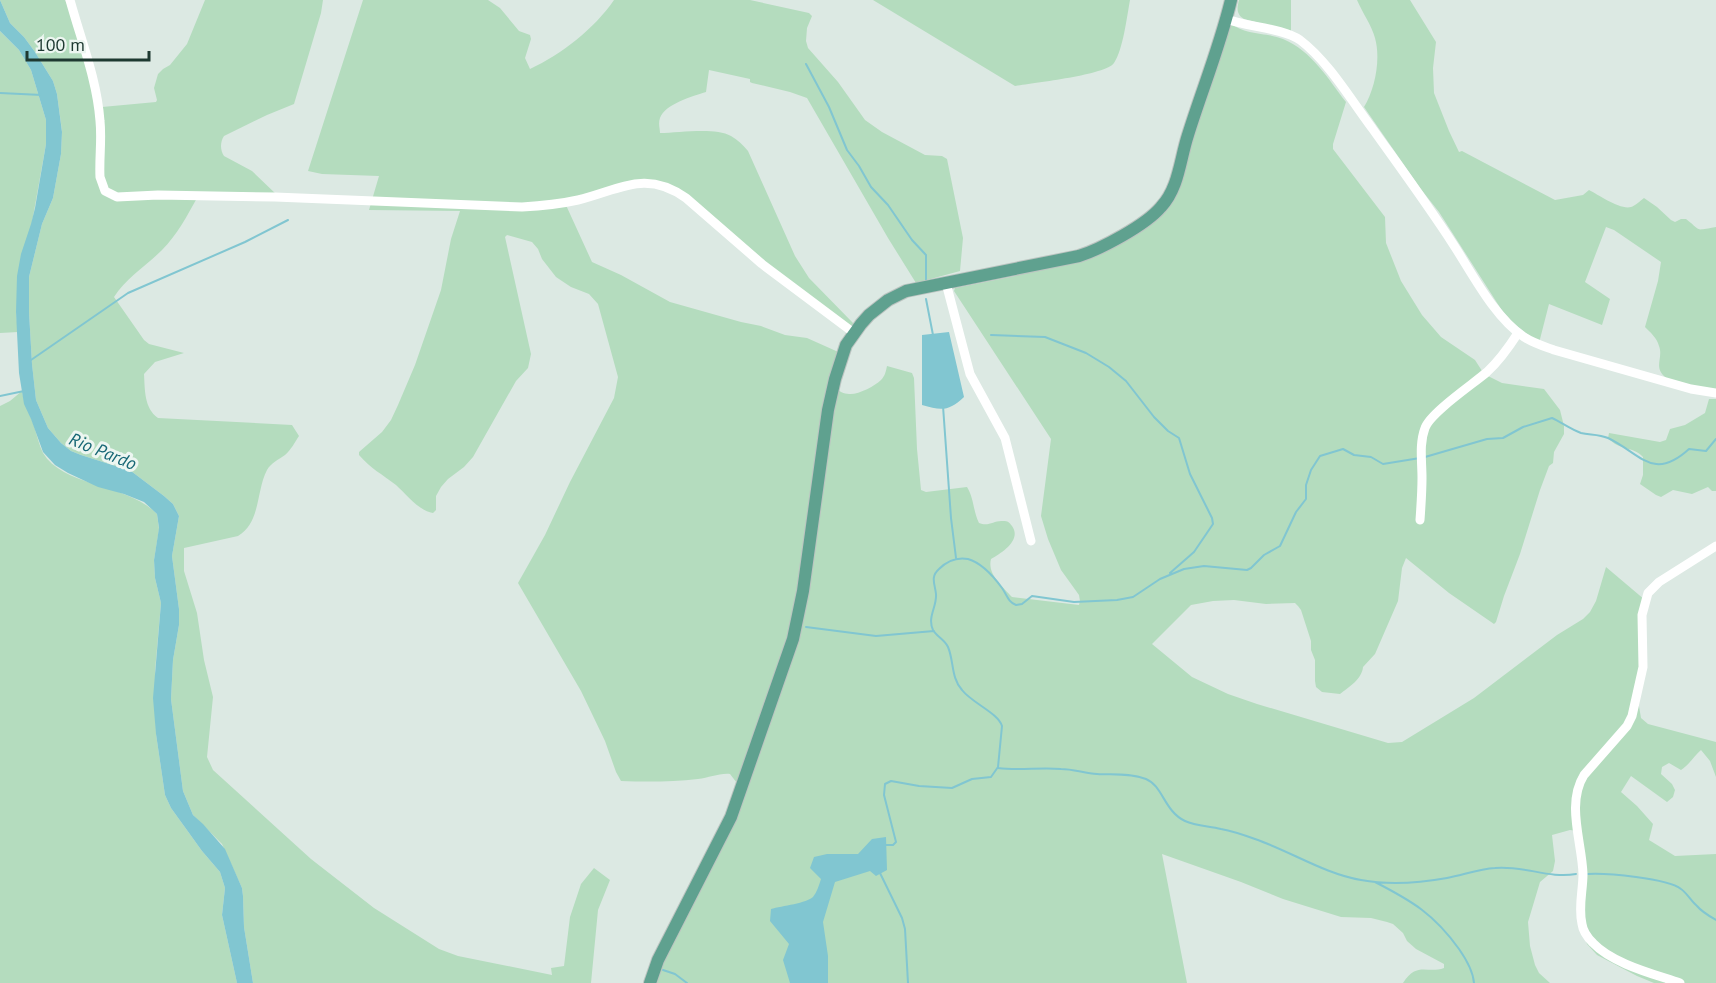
<svg xmlns="http://www.w3.org/2000/svg" width="1716" height="983" font-family="'PT Sans',sans-serif">
  <style>
    .green { fill: #b4dcbe }
    .water { fill: #81c6d1 }
    .lines { fill: none; stroke-linecap: round; stroke-linejoin: round }
    .stream { stroke: #81c6d1; stroke-width: 2 }
    .major-casing { stroke: #bcc4c1; stroke-width: 14 }
    .minor { stroke: #fff; stroke-width: 9 }
    .major { stroke: #5fa18f; stroke-width: 12 }
    .labels { text-anchor: middle; dominant-baseline: central; stroke-width: 6; stroke-linejoin: round; paint-order: stroke }
    .water-label { font-size: 18px; font-style: italic; fill: #176775; stroke: #edf6f1 }
  </style>
  <rect width="100%" height="100%" fill="#dce9e3"/>
  <!-- green -->
  <path class="green" d="M0 0H65L77 25 102 107 156 102 157 100 154 88 158 74 163 69 170 65 187 44 205 0H323L321 13 294 104 267 115 224 136C220 142 220 150 224 156L252 171 277 195 197 198C187 216 177 235 162 250 146 266 126 278 114 297L144 340 149 344 184 353 155 362 144 374C145 390 144 408 158 418L292 425 299 436C295 442 291 450 285 455 278 460 271 463 267 470 256 491 261 522 238 536L184 548V571L197 613 204 660 213 697 207 757 213 770 311 859 374 908 439 949 458 956 552 975 551 968 564 966 570 917 581 884 594 868 610 880 598 910 591 983H253L244 927 243 896 242 888 222 844 193 815 183 791 171 699 173 660 179 625V609L172 556 179 516 173 504 164 496 131 471 81 455 71 451 61 443 48 428 36 400 32 364 29 312V277L42 224 53 198 61 154 62 131 57 94 53 81 35 52 24 37 10 23Z
    M363 0H488L500 8 519 31 530 35 531 39 525 58 530 69C562 54 594 29 614 0H750L809 13 812 16 807 28 806 41 808 48 838 82 865 120 882 132 925 155 942 156 947 159 963 238 960 271 916 283 888 238 807 98 790 92 752 83 750 82V79L709 70 706 92C693 96 665 104 660 118 658 124 660 128 660 133 679 133 715 127 731 136 738 140 743 145 748 151L795 256 809 278 853 323 852 327 785 280 688 195 644 182 565 203 592 262 621 275 670 302 741 322 761 326 785 335 807 338 845 355 835 388C839 391 844 394 849 394 858 395 875 386 881 380 885 376 886 371 887 366L912 373 914 378 917 449 921 490 926 492 967 487C974 498 973 511 979 523 989 527 994 520 1003 521 1008 521 1009 522 1012 526 1022 540 1002 553 991 559 987 574 1002 586 1012 597L1079 605 1080 601 1079 595 1061 570 1048 539 1041 516 1051 439 954 291 955 288 1015 276 1021 266 1094 249 1160 206 1230 22C1244 36 1266 32 1283 39 1312 51 1328 79 1346 102L1333 144V149L1385 217 1386 243 1401 281 1422 315 1441 337 1475 360 1484 374 1502 383 1544 389 1560 410 1564 426V434L1554 452 1553 463 1549 466 1540 490 1520 554 1504 596 1496 622 1494 624 1449 593 1406 558 1402 568 1398 601 1375 654 1363 667C1362 679 1349 687 1340 694L1322 692 1316 687 1315 681V660L1311 650V641L1301 610 1298 606 1295 603 1266 604 1234 600 1213 601 1191 605 1152 644 1192 677 1228 694 1257 704 1388 743 1402 742 1474 698 1557 635 1583 619 1590 612 1596 601 1606 567 1645 600 1639 706 1641 718 1648 724 1716 742V777L1710 761 1701 750C1694 756 1689 765 1681 770L1669 763 1662 767 1661 774 1672 784 1675 790 1673 797 1667 802 1631 776 1621 792 1637 806 1653 824 1649 840 1675 856 1716 854V983H1654L1637 976 1597 955 1587 944 1583 931 1577 831 1570 830 1552 835 1555 861 1553 871 1540 882 1528 922 1530 946 1535 965 1539 973 1550 983H1403C1417 961 1427 974 1444 968V964L1416 949 1407 941 1403 933 1393 924 1387 922 1371 918 1341 917 1283 899 1241 882 1162 854 1187 983H653L740 787 730 774C719 773 709 778 698 779 672 782 646 782 621 781L616 772 605 741 581 691 518 583 545 535 570 482 614 398 618 377 598 304 589 294 571 287 556 277 542 259 538 249 532 242 507 235 505 237 531 354 528 368 516 381 473 457 464 467 448 479 441 487 436 496V510L433 513C419 511 406 494 396 485 382 474 371 469 359 455V452L382 432 391 420 398 405 415 365 441 290 451 239 460 211 369 210 379 176 322 174 308 171Z
    M873 0H1130C1127 16 1123 50 1114 63 1106 75 1033 83 1015 86Z
    M1239 0H1291V31L1244 19C1236 14 1237 8 1239 0Z
    M1357 0H1410L1436 42 1433 68 1434 93 1449 131 1459 152 1462 151 1555 200 1583 195 1589 190C1599 195 1620 210 1631 207 1635 206 1640 201 1644 198L1657 207 1671 220 1675 222 1681 219H1686C1702 231 1693 231 1716 227V392C1704 389 1678 386 1669 380 1651 368 1664 359 1659 346 1657 338 1650 332 1645 327L1658 281 1661 262 1614 230 1606 227 1585 282 1610 299 1602 325 1549 304 1539 343 1513 323 1501 309 1439 212 1420 188 1364 107C1375 89 1381 59 1375 38 1372 26 1362 12 1357 0Z
    M0 31 19 50 31 70 46 120V144L16 312 18 332 0 333Z
    M22 391C24 404 30 414 34 426 37 435 39 445 43 453 63 487 129 484 157 514L159 529 154 560 155 578 161 603 155 671 156 734 165 795 171 808 184 826 202 851 220 872 225 888 222 915 237 983H0V406L10 401Z
    M1709 399H1716V491H1712L1708 487 1692 494 1673 490 1661 497 1656 495 1640 484 1643 475V457C1633 446 1620 451 1608 438L1609 433 1660 442 1666 440 1670 429 1685 425 1705 413Z"/>
  <!-- water -->
  <path class="water" d="M0 0 10 23 24 37 35 52 53 81 57 94 62 132 61 154 53 198 42 224 29 277V312L32 364 36 400 48 428 61 443 71 451 81 455 131 471 164 496 173 504 179 516 172 556 179 609V625L173 660 171 699 183 791 193 815 203 824 225 849 242 888 243 896 244 927 253 983H237L222 915 225 888 220 872 202 851 184 826 171 808 165 795 156 734 153 698 161 603 155 578 154 560 159 528 157 514 144 502 124 494 98 487 68 473 55 465 43 452 31 419 24 404 19 373 16 312 17 276 21 254 31 224 35 208 46 144V120L31 70 19 50 0 31Z
    M949 332 964 397C949 411 942 411 922 405V335Z
    M886 837 887 870 876 876 870 871 835 882 823 922 828 956V983H790L783 960 789 944 770 921 771 909C782 906 807 903 813 897 817 892 819 885 821 879L810 868 814 857 827 854H858L872 839Z"/>
  <g class="lines">
    <!-- stream -->
    <path class="stream" d="M806 64 829 107 847 150 859 166 871 187 888 205 912 240 926 255V283
      M0 93 42 95
      M926 299 933 335
      M991 335 1045 337 1086 353 1109 367 1126 381 1154 417 1168 431 1179 438 1190 474 1212 518 1213 524 1194 552 1170 573
      M31 360 128 293 245 242 288 220
      M0 396 24 391
      M943 406 951 518 956 558
      M1425 457 1487 439 1503 438 1523 427 1552 418C1561 422 1570 429 1581 433 1590 435 1599 434 1608 438 1640 453 1653 482 1689 449L1706 451 1716 439
      M806 627 876 636 934 631
      M998 768C1019 771 1039 767 1061 769 1073 769 1084 773 1097 774 1113 775 1130 773 1146 779 1163 786 1164 811 1185 821 1196 826 1209 826 1221 829 1232 831 1244 835 1255 839 1290 851 1325 874 1361 880 1388 885 1419 883 1447 878 1463 875 1479 869 1495 868 1523 865 1549 879 1576 874
      M886 845H893L896 842 884 795 885 784 891 781 919 786 952 788 972 779 991 777 998 767 1002 726C998 713 972 703 962 690 951 678 954 661 948 647 945 640 937 637 933 630 927 617 937 607 936 594 935 584 930 577 939 569 947 561 957 557 968 559 982 563 994 577 1002 588 1007 595 1008 602 1016 605L1022 604 1032 596 1074 602 1117 600 1133 597 1160 579 1184 569 1204 566 1247 570 1251 568 1264 555 1280 546 1296 512 1306 499V485L1311 470 1320 456 1343 449 1354 455 1371 457 1383 464 1420 458
      M879 871 902 918 905 929 908 983
      M1588 874C1606 873 1667 878 1681 889 1687 893 1691 901 1697 906 1702 912 1709 916 1716 920
      M1375 882C1412 901 1434 914 1459 949 1466 959 1473 970 1474 983
      M663 970 675 974 687 983"/>
    <!-- major casing -->
    <g class="major-casing">
      <path id="major" d="M650 983 658 960 731 817 793 639 803 591 828 410 835 379 846 345 861 324 869 315 888 300 906 291 1079 256C1101 249 1146 225 1161 207 1179 188 1180 159 1188 135 1202 90 1220 46 1231 0"/>
    </g>
    <!-- minor -->
    <path class="minor" d="M70 0C81 40 97 80 100 121 102 140 99 158 100 177L105 191 117 197 158 195 275 197 522 207C541 206 560 204 578 200 620 190 645 169 686 198L762 264 854 333
      M1226 19C1248 27 1282 28 1300 40 1328 61 1351 100 1372 128 1399 166 1427 204 1453 244 1472 273 1494 317 1524 337 1533 343 1543 346 1554 350L1691 389 1716 393
      M946 283 970 374 1005 438 1031 541
      M1420 520C1421 506 1422 492 1422 478 1422 461 1419 444 1425 428 1430 413 1473 384 1487 372 1499 361 1509 347 1518 333
      M1680 983C1654 974 1613 964 1593 943 1588 938 1583 932 1582 924 1578 907 1583 891 1583 874 1582 842 1566 804 1584 775L1627 726 1632 716 1643 667 1642 615 1648 593 1659 582 1716 546"/>
    <!-- major -->
    <use href="#major" class="major"/>
  </g>
  <g class="labels">
    <!-- water labels -->
    <g class="water-label">
      <text transform="translate(103 451) rotate(22)">Rio Pardo</text>
    </g>
  </g>
  <!-- scale -->
  <path d="M27 51v9h122v-9" fill="none" stroke="#1e3931" stroke-width="3"/>
  <text x="36" y="51" font-size="18" fill="#1e3931" stroke="#edf6f1" stroke-width="4.5" paint-order="stroke">100 m</text>
</svg>
